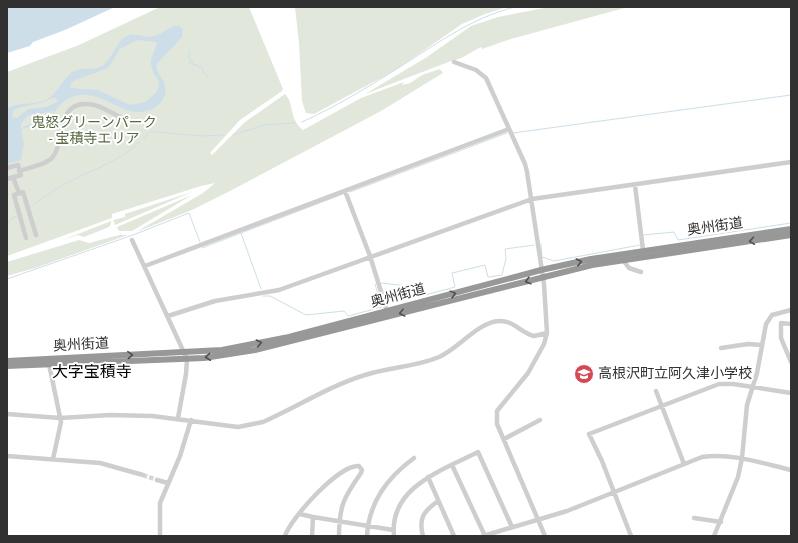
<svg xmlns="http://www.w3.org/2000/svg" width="798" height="543" font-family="'Source Sans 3','Noto Sans JP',sans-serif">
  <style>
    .green { fill: #e2e7dc }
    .water { fill: #cddee8; fill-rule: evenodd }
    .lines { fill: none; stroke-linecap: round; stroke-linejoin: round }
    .stream { stroke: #cddee8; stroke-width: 1 }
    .minor-tunnel { stroke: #d6d6d6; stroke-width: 4.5; stroke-dasharray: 4.5 2; stroke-linecap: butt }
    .minor { stroke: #cecece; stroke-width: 4.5 }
    .highway { stroke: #989898; stroke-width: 6 }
    .oneway { stroke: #505050 }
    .labels { text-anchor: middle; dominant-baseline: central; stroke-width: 4; stroke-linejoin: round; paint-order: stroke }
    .park-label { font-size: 14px; fill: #566943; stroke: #fff }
    .street-label { font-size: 14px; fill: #313131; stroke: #fff }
    .poi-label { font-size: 14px; fill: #313131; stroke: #fff; text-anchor: start }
    .quarter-label { font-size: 16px; fill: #000; stroke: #fff }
  </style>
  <rect width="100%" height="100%" fill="#fff"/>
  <!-- green -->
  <path class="green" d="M160 7H249L283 89 282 91 240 120 210 153 212 155 245 122 285 94C295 104 288 118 303 130L361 98 404 82 402 85 410 83 422 75 440 69 443 73 381 111 230 191 192 210 136 232 203 193 215 183 201 186 112 214V218L7 256V72L79 45Z
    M295 7H507L485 14 462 24 394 71 314 114 306 113 302 101 299 43Z
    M549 7H628L511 39 482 49 481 47C472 51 461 60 451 61L365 94 427 57 471 26 498 17Z
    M192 192 115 225 113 220 125 217V214Z
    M192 195 132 231H119L117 227Z
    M111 221V224L109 227 84 237 78 235 60 241Z
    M119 235H128L38 267 7 276V262L79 240 89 243Z"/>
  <!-- water -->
  <path class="water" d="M7 7H115L65 30 33 42 30 46 7 53Z
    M179 26 183 29 182 37 157 64C155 75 169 81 165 94 164 100 159 105 154 108 128 123 106 91 79 95 68 97 60 103 55 112 54 115 52 118 50 120 43 125 29 127 21 129L24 144 21 160 7 164V108C19 102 34 105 46 100 57 94 61 81 71 73 80 65 92 72 102 66 114 59 115 39 130 35 138 33 146 39 154 36 163 34 170 25 179 26ZM137 40 156 42 157 44 151 59V65L153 72 158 80 159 86 156 93 145 102 130 105 98 90 70 88 72 82 76 80 108 68 120 49ZM54 97 57 99V102L46 107 28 109 17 118 12 117 14 110C27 104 42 105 54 97ZM54 111 49 119 38 121 21 128V124L27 116Z"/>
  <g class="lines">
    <!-- stream -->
    <path class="stream" d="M189 50 190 51 188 53 190 56 188 58 192 60 189 62 190 64 193 62 194 66 197 64 199 68 201 66 203 69 202 70 208 77
      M302 122C333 108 365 89 395 70 434 46 470 18 515 7
      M513 133 791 95
      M233 135 264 125 295 123
      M143 139 150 132H155L202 136 224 135
      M350 192 507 133
      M30 208C40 200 50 192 61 186 83 173 121 162 139 142
      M7 225 11 219 17 216
      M241 233 261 289
      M643 235 674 232 678 240 791 223
      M541 244 542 257 554 261 640 245
      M202 248 343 194
      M7 279 133 235 189 213 200 242
      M381 283 416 287 418 297 455 287 452 273 485 265 488 277 502 275 506 258 505 249 534 245
      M263 296H270L306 315 344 311 348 316 382 307 375 284"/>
    <!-- minor-tunnel -->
    <path class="minor-tunnel" d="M143 475 157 480"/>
    <!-- minor -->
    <path class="minor" d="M454 62 476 70 486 78 525 164 527 172 544 284 547 333 544 344 528 373 497 411V424L545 536
      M7 168 18 165 21 175 7 179
      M19 171C28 168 44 165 51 159 66 144 55 102 87 104 104 104 118 120 135 122
      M13 177 19 193
      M635 185 643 250
      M345 191 370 256 387 311
      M26 238 14 195 23 192 36 235
      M132 240 187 359 186 374 178 418
      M623 260 629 268 641 272
      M145 266 509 129
      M168 316 215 301 279 290 532 199 791 162
      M791 324 781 323V338L791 362
      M721 348 748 344 762 345
      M49 364 61 422 53 459
      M656 391 684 464
      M7 414 60 418 110 415 152 416 238 427 263 422C297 407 329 386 365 375 389 367 416 367 439 357 458 349 478 322 499 321 513 320 521 333 534 336L547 333
      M504 439 540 420
      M7 456 100 463 143 475
      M452 465 485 536
      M428 477 454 536
      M157 480 168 483
      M300 514 313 517 393 530
      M694 518 721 522
      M160 536V503L180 456 191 420
      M285 536C291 518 339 464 359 466L362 470 361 473C344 497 339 506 339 536
      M312 536 313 517
      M367 536C369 502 387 478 414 458
      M394 536C389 487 443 470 478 452L512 527
      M423 536C418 518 424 511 438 501
      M483 536 567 511 702 457C733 453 761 463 791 470
      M631 536 602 461 589 434 719 384H733L791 393
      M714 536 738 477 742 458 747 405 757 373 766 324 772 315 791 310"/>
    <!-- highway -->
    <path class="highway" d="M7 361 222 350 289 337 541 270 591 259 791 229
      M7 366 204 358 255 350 592 265 791 235"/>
  </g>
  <!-- one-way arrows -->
  <defs><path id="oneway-chevron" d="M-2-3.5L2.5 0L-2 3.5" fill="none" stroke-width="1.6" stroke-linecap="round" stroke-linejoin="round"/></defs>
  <g class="oneway">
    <use href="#oneway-chevron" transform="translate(752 241) rotate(172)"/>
    <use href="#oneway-chevron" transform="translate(579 262) rotate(-12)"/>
    <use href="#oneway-chevron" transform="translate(528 281) rotate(164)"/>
    <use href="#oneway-chevron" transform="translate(453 294) rotate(-15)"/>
    <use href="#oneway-chevron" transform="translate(402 313) rotate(166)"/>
    <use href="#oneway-chevron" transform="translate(259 343) rotate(-12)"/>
    <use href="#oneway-chevron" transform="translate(130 355) rotate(-3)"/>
    <use href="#oneway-chevron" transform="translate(208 357) rotate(174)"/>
  </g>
  <!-- icons -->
  <defs>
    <g id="school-disc" transform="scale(1)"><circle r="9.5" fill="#d34956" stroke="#fff"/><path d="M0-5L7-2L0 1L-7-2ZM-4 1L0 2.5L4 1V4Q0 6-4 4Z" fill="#fff"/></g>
  </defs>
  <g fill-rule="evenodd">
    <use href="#school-disc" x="584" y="374"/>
  </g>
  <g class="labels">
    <!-- park labels -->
    <g class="park-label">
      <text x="94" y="123">鬼怒グリーンパーク<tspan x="94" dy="16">- 宝積寺エリア</tspan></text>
    </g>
    <!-- street labels -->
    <g class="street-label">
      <text transform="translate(715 227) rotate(-8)">奥州街道</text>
      <text transform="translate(398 296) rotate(-15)">奥州街道</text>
      <text transform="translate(81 345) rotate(-3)">奥州街道</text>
    </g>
    <!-- poi labels -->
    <g class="poi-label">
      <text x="598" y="374">高根沢町立阿久津小学校</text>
    </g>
    <!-- quarter labels -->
    <g class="quarter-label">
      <text x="92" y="372">大字宝積寺</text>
    </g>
  </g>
  <!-- border -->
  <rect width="798" height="543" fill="none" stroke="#313131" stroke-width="16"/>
</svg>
